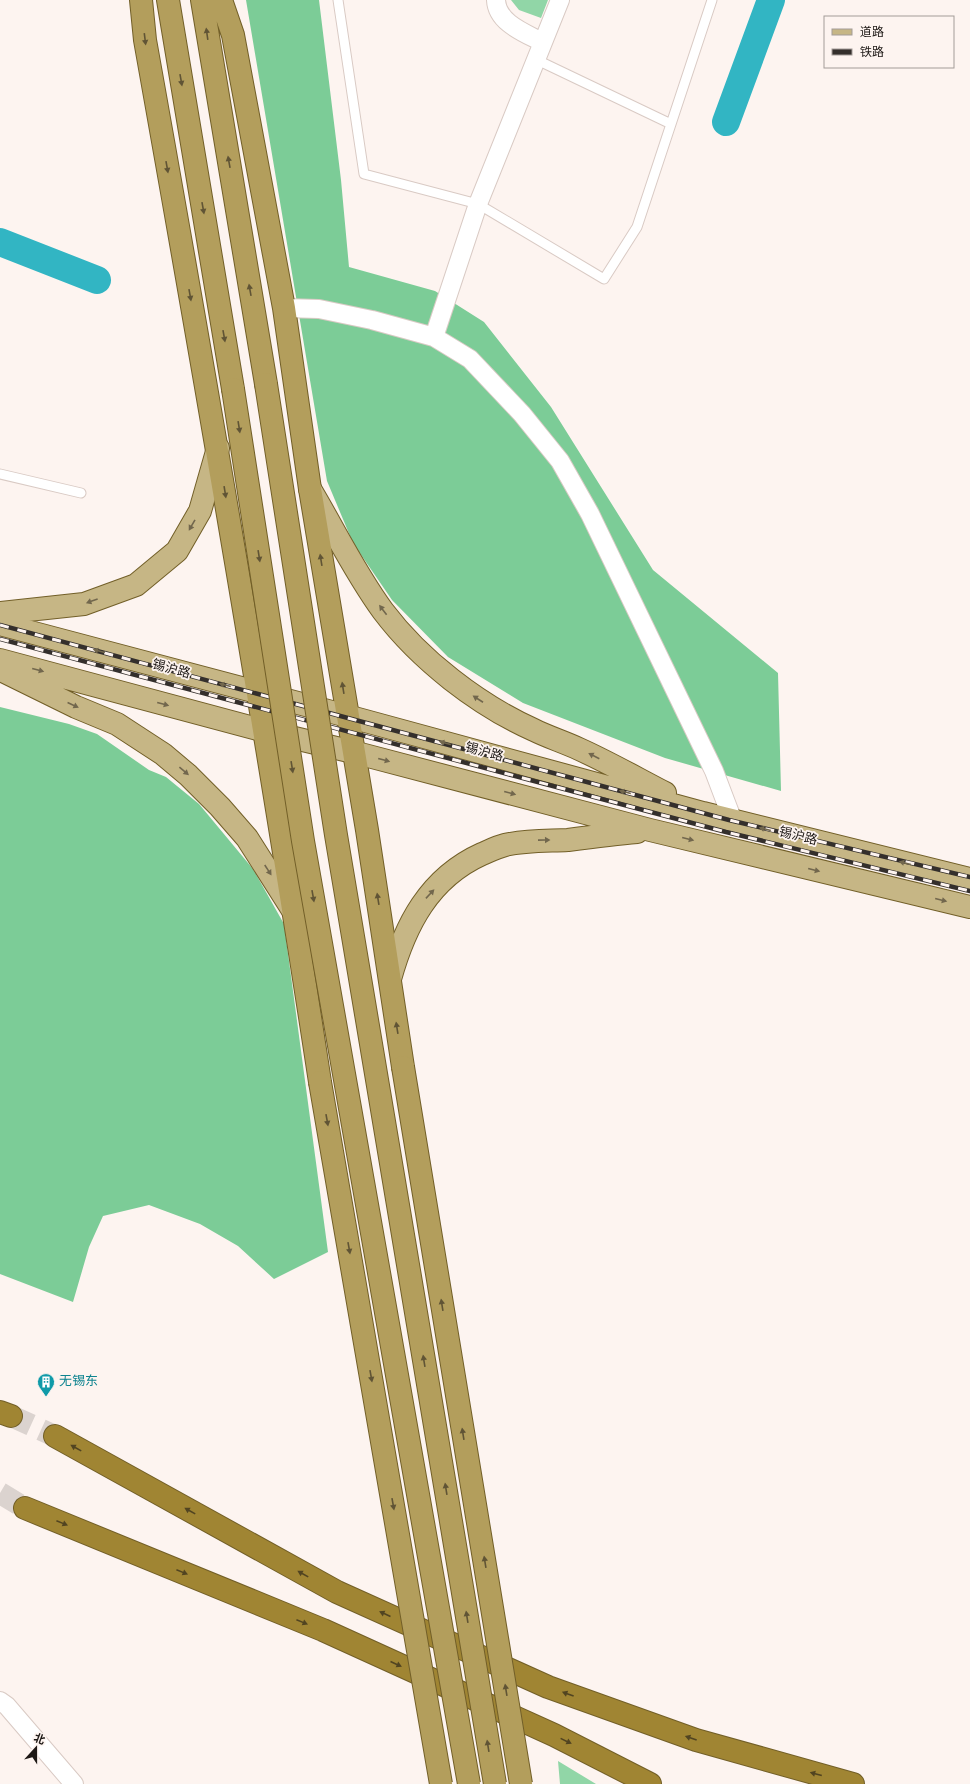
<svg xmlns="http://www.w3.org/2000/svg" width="970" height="1784" font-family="Overpass,'Noto Sans SC',sans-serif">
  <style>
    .green { fill: #91d6a7 }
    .forest { fill: #7ccc97 }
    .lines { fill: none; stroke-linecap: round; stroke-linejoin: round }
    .river { stroke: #32b5c3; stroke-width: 28 }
    .motorway-tunnel { stroke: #dbd3cf; stroke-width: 22; stroke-dasharray: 22 11; stroke-linecap: butt }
    .service-casing { stroke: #d9cac4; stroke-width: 11 }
    .minor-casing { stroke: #d9cac4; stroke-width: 20 }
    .primary-casing { stroke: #725f28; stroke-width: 24 }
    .trunk-casing { stroke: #725f28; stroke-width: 24 }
    .motorway-casing { stroke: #725f28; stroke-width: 24 }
    .service { stroke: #fff; stroke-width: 9 }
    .minor { stroke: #fff; stroke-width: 18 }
    .primary { stroke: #c6b685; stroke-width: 22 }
    .trunk { stroke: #b39e5c; stroke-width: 22 }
    .motorway { stroke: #a08533; stroke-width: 22 }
    .rail-casing { stroke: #342f2c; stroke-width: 4.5 }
    .rail { stroke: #fdf4f0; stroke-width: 3; stroke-dasharray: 9; stroke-linecap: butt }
    .trunk-bridge-casing { stroke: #725f28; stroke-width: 24; stroke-linecap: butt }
    .trunk-bridge { stroke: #b39e5c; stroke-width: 22 }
    .oneway { fill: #605435 }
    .oneway2 { fill: #72674d }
    .oneway3 { fill: #514421 }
    .labels { text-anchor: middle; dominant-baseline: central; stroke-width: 3.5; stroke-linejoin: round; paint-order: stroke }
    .street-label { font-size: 13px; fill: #1d1815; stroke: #fdf4f0 }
    .culture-label { font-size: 13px; fill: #0d838f; stroke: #fdf4f0; text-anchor: start }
  </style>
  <rect width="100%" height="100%" fill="#fdf4f0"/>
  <!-- green -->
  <path class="green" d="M511 0H548L541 18 519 10Z
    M558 1761 596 1784H560Z"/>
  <!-- forest -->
  <path class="forest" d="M246 0H319L341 180 349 267 435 291 484 322 551 407 653 570 778 673 781 791 665 758 523 703 448 657 392 600 353 543 327 481Z
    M0 707 69 724 97 734 149 770 166 777 199 804 253 869 284 924 328 1252 274 1279 238 1246 200 1224 149 1205 103 1216 89 1247 73 1302 0 1274Z"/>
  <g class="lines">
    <!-- river -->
    <path class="river" d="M726 122 771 0
      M0 242 97 280"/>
    <!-- motorway-tunnel -->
    <path class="motorway-tunnel" d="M11 1416 55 1436
      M0 1493 25 1508"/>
    <!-- service casing -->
    <g class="service-casing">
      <path id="service" d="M338 0 364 174 478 204 604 279 637 227 712 0
        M535 59 671 124
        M0 474 81 493"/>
    </g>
    <!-- minor casing -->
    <g class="minor-casing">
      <path id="minor" d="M496 0C497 23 525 33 542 42
        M284 308 319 309 372 320 434 337 470 359 522 414 560 461 590 514 714 771 733 821
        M434 337 478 204 560 0
        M0 1701 7 1706 74 1784"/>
    </g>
    <!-- primary casing -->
    <g class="primary-casing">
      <path id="primary" d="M310 489C334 529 355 573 383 611 420 660 478 705 534 730 548 737 564 742 579 749 608 762 636 778 665 793
        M0 613 84 604 136 585 177 551 200 511 218 448
        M0 624 347 716 703 813 970 879
        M0 660 265 731 353 752 650 830 970 907
        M1 670 76 707 117 724 163 754 188 775 220 807 247 838 294 912
        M390 979C405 925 429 878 482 854 489 851 497 847 505 845 526 840 546 841 568 840 591 837 614 834 637 832"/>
    </g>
    <!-- trunk casing -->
    <g class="trunk-casing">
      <path id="trunk" d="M141 0 145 40C207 387 267 734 320 1082
        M168 0 233 389
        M202 0 266 384
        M221 0 233 35 284 308 310 489 367 830 403 1067"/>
    </g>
    <!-- motorway casing -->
    <g class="motorway-casing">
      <path id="motorway" d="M0 1412 11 1416
        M55 1436 337 1592 548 1687 696 1740 853 1784
        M25 1508 323 1630 554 1735 650 1784"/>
    </g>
    <!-- service -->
    <use href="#service" class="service"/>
    <!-- minor -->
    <use href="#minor" class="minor"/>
    <!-- primary -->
    <use href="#primary" class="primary"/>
    <!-- trunk -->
    <use href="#trunk" class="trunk"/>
    <!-- motorway -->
    <use href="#motorway" class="motorway"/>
    <!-- rail casing -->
    <g class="rail-casing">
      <path id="rail" d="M0 625 729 820 970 877
        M0 639 726 832 970 891"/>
    </g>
    <!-- rail -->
    <use href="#rail" class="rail"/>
    <!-- trunk-bridge casing -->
    <g class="trunk-bridge-casing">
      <path id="trunk-bridge" d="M266 384 336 835 495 1784
        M233 389 303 841 469 1784
        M403 1067 521 1784
        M320 1082 441 1784"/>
    </g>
    <!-- trunk-bridge -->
    <use href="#trunk-bridge" class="trunk-bridge"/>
  </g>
  <!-- one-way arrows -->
  <defs><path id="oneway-solid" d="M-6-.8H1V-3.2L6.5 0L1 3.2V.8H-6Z"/></defs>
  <g class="oneway">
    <use href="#oneway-solid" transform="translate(207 34) rotate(-98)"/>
    <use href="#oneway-solid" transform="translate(145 39) rotate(83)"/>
    <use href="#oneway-solid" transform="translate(181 80) rotate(80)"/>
    <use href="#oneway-solid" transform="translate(229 162) rotate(-100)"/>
    <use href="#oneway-solid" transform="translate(167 167) rotate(80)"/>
    <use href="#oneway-solid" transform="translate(203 208) rotate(80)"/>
    <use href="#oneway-solid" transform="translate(250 290) rotate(-100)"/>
    <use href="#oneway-solid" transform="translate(190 295) rotate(80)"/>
    <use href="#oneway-solid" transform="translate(224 336) rotate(80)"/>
    <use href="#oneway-solid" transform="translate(239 427) rotate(81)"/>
    <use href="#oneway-solid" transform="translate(225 492) rotate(81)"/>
    <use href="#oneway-solid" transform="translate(259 556) rotate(81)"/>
    <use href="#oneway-solid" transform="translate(321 560) rotate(-99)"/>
    <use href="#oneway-solid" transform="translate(343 688) rotate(-99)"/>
    <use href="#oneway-solid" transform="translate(292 767) rotate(81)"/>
    <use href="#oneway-solid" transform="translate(313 896) rotate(80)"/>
    <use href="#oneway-solid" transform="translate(378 899) rotate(-99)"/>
    <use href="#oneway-solid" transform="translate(397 1028) rotate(-99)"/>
    <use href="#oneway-solid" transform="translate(327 1120) rotate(80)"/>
    <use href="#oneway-solid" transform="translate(349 1248) rotate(80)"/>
    <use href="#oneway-solid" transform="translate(442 1305) rotate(-99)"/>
    <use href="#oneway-solid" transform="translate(424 1361) rotate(-99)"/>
    <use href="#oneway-solid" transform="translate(371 1376) rotate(80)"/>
    <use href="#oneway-solid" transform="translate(463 1434) rotate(-99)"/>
    <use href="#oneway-solid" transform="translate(446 1489) rotate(-99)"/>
    <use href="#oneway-solid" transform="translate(393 1504) rotate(80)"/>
    <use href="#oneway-solid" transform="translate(485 1562) rotate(-99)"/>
    <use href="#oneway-solid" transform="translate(467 1617) rotate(-99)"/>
    <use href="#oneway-solid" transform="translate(506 1690) rotate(-99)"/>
    <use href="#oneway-solid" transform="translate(488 1746) rotate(-99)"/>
  </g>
  <g class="oneway2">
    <use href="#oneway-solid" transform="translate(192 525) rotate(120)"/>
    <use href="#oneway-solid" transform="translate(92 601) rotate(160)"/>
    <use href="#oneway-solid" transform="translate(383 610) rotate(-127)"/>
    <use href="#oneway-solid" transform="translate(99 651) rotate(-165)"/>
    <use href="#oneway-solid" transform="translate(38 670) rotate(15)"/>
    <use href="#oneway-solid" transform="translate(225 685) rotate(-165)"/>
    <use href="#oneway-solid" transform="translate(478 699) rotate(-147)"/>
    <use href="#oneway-solid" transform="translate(163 704) rotate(15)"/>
    <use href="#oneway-solid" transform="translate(73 705) rotate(25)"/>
    <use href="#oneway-solid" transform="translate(445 743) rotate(-165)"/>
    <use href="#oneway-solid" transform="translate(594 756) rotate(-153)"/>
    <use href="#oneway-solid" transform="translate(384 760) rotate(15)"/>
    <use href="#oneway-solid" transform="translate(184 771) rotate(40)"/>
    <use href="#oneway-solid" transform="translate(625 792) rotate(-165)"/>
    <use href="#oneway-solid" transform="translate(510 793) rotate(15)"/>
    <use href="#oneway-solid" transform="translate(765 829) rotate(-166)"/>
    <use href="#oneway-solid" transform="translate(688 839) rotate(14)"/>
    <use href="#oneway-solid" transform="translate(544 840) rotate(-1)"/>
    <use href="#oneway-solid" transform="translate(905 863) rotate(-166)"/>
    <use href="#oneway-solid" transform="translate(268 870) rotate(57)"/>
    <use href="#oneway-solid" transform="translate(814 870) rotate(14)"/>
    <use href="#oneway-solid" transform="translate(430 894) rotate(-47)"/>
    <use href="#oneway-solid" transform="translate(941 900) rotate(14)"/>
  </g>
  <g class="oneway3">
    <use href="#oneway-solid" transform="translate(76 1448) rotate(-151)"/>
    <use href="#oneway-solid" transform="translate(190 1511) rotate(-151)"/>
    <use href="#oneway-solid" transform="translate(62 1523) rotate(22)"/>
    <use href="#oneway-solid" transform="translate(182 1572) rotate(22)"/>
    <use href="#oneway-solid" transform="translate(303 1574) rotate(-151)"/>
    <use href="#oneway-solid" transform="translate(385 1614) rotate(-156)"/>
    <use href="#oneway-solid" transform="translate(302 1622) rotate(22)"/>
    <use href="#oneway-solid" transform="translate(396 1664) rotate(24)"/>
    <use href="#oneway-solid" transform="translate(568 1694) rotate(-160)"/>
    <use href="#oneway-solid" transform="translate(691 1738) rotate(-161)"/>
    <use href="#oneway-solid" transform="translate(566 1741) rotate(26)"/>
    <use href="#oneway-solid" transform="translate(816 1774) rotate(-165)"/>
  </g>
  <!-- icons -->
  <defs>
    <g id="building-pin" transform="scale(0.9)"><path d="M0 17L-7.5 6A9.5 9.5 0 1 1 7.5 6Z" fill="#0f9aa8" stroke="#fdf4f0"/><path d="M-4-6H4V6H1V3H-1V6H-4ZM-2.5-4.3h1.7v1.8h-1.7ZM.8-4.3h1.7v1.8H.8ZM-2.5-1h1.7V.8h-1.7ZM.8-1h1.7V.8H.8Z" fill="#fff"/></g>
  </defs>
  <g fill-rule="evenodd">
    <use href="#building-pin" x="46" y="1382"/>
  </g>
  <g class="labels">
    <!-- street labels -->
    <g class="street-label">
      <text transform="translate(171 670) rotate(15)">锡沪路</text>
      <text transform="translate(484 753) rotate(15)">锡沪路</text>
      <text transform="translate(798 837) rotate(14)">锡沪路</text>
    </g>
    <!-- culture labels -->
    <g class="culture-label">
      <text x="59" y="1382">无锡东</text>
    </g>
  </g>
  <!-- legend -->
  <rect x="824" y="16" width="130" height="52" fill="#fdf4f0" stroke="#a39c98"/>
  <rect x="832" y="29" width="20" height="6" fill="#c6b685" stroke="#a39c98"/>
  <text x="860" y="36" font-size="12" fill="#1d1815">道路</text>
  <rect x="832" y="49" width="20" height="6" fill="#342f2c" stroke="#a39c98"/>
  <text x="860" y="56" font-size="12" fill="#1d1815">铁路</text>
  <!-- north arrow -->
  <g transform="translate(36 1748) rotate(21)" stroke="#fdf4f0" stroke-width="3" paint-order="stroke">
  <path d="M0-3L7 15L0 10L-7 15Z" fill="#1d1815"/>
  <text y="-6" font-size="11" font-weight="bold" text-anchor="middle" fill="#1d1815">北</text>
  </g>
</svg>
